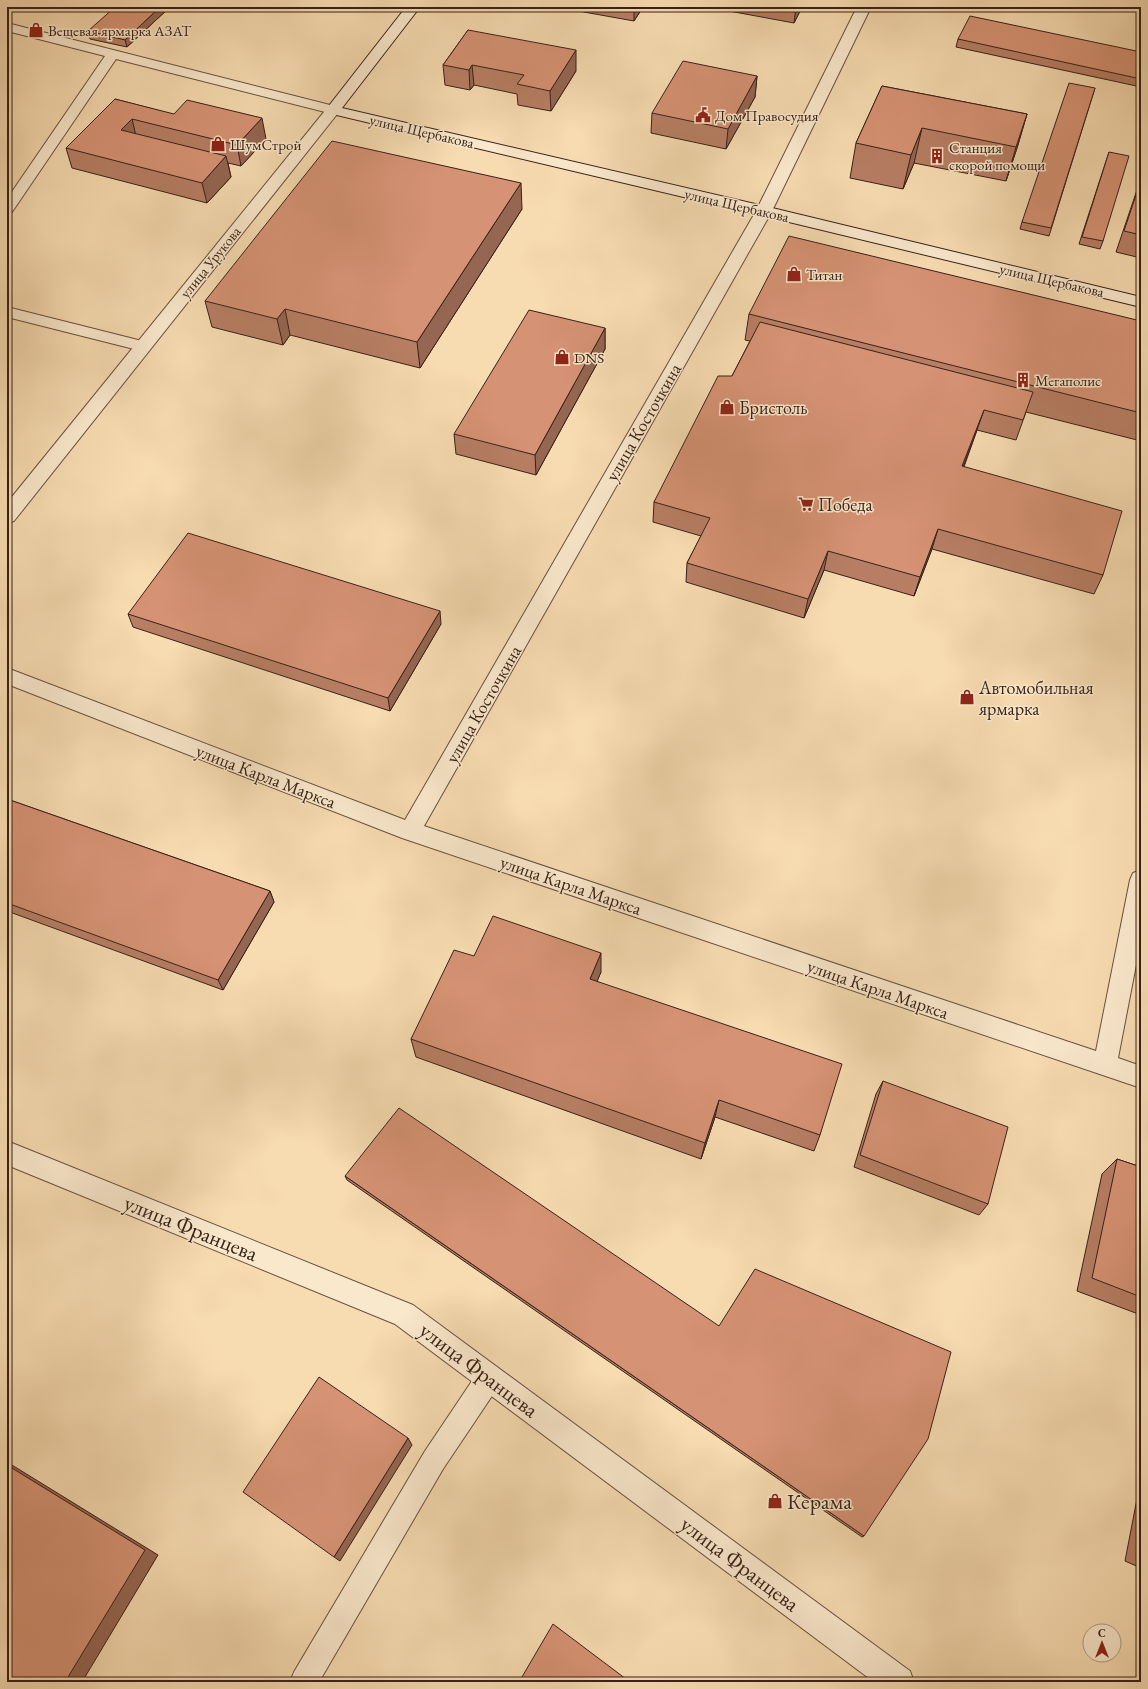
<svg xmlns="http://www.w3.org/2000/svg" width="1148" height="1689" font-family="'EB Garamond',serif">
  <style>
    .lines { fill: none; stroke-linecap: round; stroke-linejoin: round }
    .lane-casing { stroke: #68503e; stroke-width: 2 }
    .street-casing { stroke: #68503e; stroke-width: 2 }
    .secondary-casing { stroke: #392118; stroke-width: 2 }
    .lane { fill: #fae8cc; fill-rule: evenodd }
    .street { fill: #fae8cc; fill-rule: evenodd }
    .secondary { fill: #fae8cc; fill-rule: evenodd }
    .wall { fill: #b77e64; stroke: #392118 }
    .shaded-wall { fill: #956651; stroke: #392118 }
    .building { fill: #d59274; stroke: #392118 }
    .labels { text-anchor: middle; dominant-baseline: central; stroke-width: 3; stroke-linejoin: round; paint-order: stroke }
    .far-poi-label { font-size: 15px; fill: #392118; stroke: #fae8cc; text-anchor: start }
    .far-street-label { font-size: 15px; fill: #392118; stroke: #fae8cc }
    .poi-label { font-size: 18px; fill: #392118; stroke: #fae8cc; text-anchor: start }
    .street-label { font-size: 18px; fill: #392118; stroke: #fae8cc }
    .near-street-label { font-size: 22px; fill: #392118; stroke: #fae8cc }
    .near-poi-label { font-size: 22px; fill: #392118; stroke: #fae8cc; text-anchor: start }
  </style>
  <rect width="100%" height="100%" fill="#f7dbb1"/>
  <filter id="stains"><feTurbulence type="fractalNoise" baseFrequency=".005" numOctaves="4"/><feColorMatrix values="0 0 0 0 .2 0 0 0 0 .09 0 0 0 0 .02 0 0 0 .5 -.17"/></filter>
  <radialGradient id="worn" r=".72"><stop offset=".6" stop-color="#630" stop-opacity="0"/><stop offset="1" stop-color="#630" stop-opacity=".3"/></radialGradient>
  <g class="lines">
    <!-- lane casing -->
    <g class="lane-casing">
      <path id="lane" d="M7 23 338 107 340 110 338 113 333 114 116 59 12 212 7 213V199L105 56 7 31Z
        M7 307 142 341 147 342 150 346 147 350 142 351 7 317Z
        M489 1366 498 1369 501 1378 498 1387 443 1469 319 1682H290L294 1672 425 1451 480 1369Z"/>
    </g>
    <!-- street casing -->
    <g class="street-casing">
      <path id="street" d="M857 7H871L772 211 424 826 1096 1051 1130 880 1133 873 1141 870V939L1118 1058 1141 1066V1088L402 838 7 684V668L405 820 756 211Z
        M333 106 338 107 340 110 338 113 14 521 7 523V503L328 107Z
        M7 1141 413 1305 910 1671 914 1682H874L395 1324 7 1165Z"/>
    </g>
    <!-- secondary casing -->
    <g class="secondary-casing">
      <path id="secondary" d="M406 7H420L342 108 764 206 1141 297V307L764 216 328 113 326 110 328 107Z"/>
    </g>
    <!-- lane -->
    <use href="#lane" class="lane"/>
    <!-- street -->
    <use href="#street" class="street"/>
    <!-- secondary -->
    <use href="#secondary" class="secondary"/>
  </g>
  <!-- wall -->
  <path class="wall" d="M170 7 127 47 90 39 88 31Z
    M556 7H643L634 21Z
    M729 7H802L794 23 729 11Z
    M468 30 576 71 551 111 518 105 517 94 474 85 470 90 445 85 443 65Z
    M958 39 1141 52V87L956 47Z
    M757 76 755 97 726 149 651 133 652 113Z
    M882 86 1027 114 1017 148 1006 181 914 163 903 189 850 178 856 143Z
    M1095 88 1049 236 1020 229 1022 222Z
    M115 99 266 139 241 166 228 163 231 177 207 203 72 168 66 148Z
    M1109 152 1103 241 1100 249 1079 244Z
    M1141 178V258L1116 252Z
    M522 209 420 368 290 335 283 345 212 327 205 301Z
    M749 314 1141 321V441L1026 412 1016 440 977 430 964 467 1103 575 1094 594 932 549 914 596 824 570 804 618 686 582 687 563 701 536 653 522 654 502 732 376 750 341 745 340Z
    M605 328V349L536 475 456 454 454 434Z
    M128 614 441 624 390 711 133 627Z
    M7 799 270 891 274 902 223 990 7 911Z
    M474 956 601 972 597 981 820 1135 814 1151 715 1117 701 1159 416 1057 411 1039Z
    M883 1081 988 1204 979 1215 854 1167 876 1094Z
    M1117 1159 1141 1167V1315L1077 1291 1102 1174Z
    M345 1176 864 1536 862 1537 347 1180Z
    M1141 1478V1568L1125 1561Z"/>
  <!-- shaded-wall -->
  <path class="shaded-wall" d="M160 7H170L127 47 125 40Z
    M634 7H643L634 21Z
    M796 7H802L794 23Z
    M576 50V71L551 111 550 91Z
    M472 65 474 85 470 90 469 70Z
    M757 76 755 97 726 149 728 129Z
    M1027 114 1017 148 1006 181 1016 147Z
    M262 118 266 139 241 166 237 145Z
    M132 119 137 140 121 130Z
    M922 128 914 163 903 189 911 155Z
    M226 156 231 177 207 203 202 183Z
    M521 183 522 209 420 368 417 342Z
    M285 309 290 335 283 345 277 319Z
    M605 328V349L536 475 535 455Z
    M984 410 977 430 956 486 962 466Z
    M938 529 932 549 914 596 920 577Z
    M828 551 824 570 804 618 808 599Z
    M440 611 441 624 390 711 388 698Z
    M270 891 274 902 223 990 218 980Z
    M601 953V972L590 998V979Z
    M719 1100 715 1117 701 1159 705 1143Z
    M408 1438 412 1445 340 1561 334 1557Z
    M7 1462 158 1555 82 1682H65L7 1465Z"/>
  <!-- building -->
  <path class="building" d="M115 7H160L125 40 88 31Z
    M970 16 1141 52V79L958 39Z
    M468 30 576 50 550 91 517 84 524 75 472 65 469 70 443 65Z
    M683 61 757 76 728 129 652 113Z
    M1069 83 1095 88 1051 228 1022 222Z
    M882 86 1027 114 1016 147 922 128 911 155 856 143Z
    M115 99 174 114 187 100 262 118 237 145 132 119 121 130 226 156 202 183 66 148Z
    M332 141 521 183 417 342 285 309 277 319 205 301Z
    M1109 152 1129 156 1103 241 1082 237Z
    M1141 180V235L1124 231Z
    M789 236 1141 321V413L749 314Z
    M529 310 605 328 535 455 454 434Z
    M760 322 1033 392 1023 420 984 410 962 466 1122 511 1103 575 938 529 920 577 828 551 808 599 687 563 710 518 654 502 718 376H732Z
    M188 533 440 611 388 698 128 614Z
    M7 799 270 891 218 980 7 903Z
    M493 916 601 953 590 979 842 1064 820 1135 719 1100 705 1143 411 1039 454 950 474 956Z
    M883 1081 1008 1127 988 1204 860 1155Z
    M399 1108 719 1326 755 1269 951 1352 928 1439 864 1536 345 1176Z
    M1117 1159 1141 1167V1297L1092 1278Z
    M319 1377 408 1438 334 1557 243 1492Z
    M7 1465 145 1550 65 1682H7Z
    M1141 1547V1558L1139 1557Z
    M553 1624 630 1682H519Z"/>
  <!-- icons -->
  <defs>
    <g id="shop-bare" transform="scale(1.2)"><path d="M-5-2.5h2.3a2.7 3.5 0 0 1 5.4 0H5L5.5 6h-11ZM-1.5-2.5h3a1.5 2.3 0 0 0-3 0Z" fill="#8f2418" stroke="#fae8cc" stroke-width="2.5" paint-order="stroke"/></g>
    <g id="civic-bare" transform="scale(1.2)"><path d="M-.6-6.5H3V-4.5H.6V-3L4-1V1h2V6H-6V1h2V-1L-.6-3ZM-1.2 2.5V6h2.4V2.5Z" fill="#8f2418" stroke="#fae8cc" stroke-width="2.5" paint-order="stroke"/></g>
    <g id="building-bare" transform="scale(1.2)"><path d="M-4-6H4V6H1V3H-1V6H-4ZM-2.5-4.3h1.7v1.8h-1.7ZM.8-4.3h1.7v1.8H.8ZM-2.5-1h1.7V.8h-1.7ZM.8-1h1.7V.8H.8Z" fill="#8f2418" stroke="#fae8cc" stroke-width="2.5" paint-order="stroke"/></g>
    <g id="supermarket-bare" transform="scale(1.2)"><path d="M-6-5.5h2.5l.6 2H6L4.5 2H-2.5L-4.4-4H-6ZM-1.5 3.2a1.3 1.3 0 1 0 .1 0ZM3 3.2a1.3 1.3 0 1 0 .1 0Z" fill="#8f2418" stroke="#fae8cc" stroke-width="2.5" paint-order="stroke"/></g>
  </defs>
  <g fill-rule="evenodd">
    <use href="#shop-bare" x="36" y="30"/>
    <use href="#civic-bare" x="703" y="115"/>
    <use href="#shop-bare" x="218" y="144"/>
    <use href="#building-bare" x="937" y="156"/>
    <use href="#shop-bare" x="794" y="274"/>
    <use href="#shop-bare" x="562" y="357"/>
    <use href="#building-bare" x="1023" y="380"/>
    <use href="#shop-bare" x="727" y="407"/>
    <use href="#supermarket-bare" x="806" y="504"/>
    <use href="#shop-bare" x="967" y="697"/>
    <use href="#shop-bare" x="775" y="1501"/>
  </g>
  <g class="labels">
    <!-- far-poi labels -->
    <g class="far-poi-label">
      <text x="48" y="30">Вещевая ярмарка АЗАТ</text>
      <text x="715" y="115">Дом Правосудия</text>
      <text x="230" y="144">ШумСтрой</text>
      <text x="949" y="147">Станция<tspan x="949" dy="17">скорой помощи</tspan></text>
      <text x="806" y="274">Титан</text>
      <text x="574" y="357">DNS</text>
      <text x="1035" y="380">Мегаполис</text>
    </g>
    <!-- far-street labels -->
    <g class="far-street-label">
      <text transform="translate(422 131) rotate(13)">улица Щербакова</text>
      <text transform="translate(737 205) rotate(13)">улица Щербакова</text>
      <text transform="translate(210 262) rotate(-51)">улица Урукова</text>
      <text transform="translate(1052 280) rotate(13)">улица Щербакова</text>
    </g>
    <!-- poi labels -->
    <g class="poi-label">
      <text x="739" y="407">Бристоль</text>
      <text x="818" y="504">Победа</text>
      <text x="979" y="687">Автомобильная<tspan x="979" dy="21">ярмарка</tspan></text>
    </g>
    <!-- street labels -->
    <g class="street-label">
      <text transform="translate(643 422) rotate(-60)">улица Косточкина</text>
      <text transform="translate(483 704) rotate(-60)">улица Косточкина</text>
      <text transform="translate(266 776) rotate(21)">улица Карла Маркса</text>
      <text transform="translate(571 885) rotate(19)">улица Карла Маркса</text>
      <text transform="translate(878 989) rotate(19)">улица Карла Маркса</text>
    </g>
    <!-- near-street labels -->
    <g class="near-street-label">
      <text transform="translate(191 1228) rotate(22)">улица Францева</text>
      <text transform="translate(479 1370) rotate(37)">улица Францева</text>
      <text transform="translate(740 1564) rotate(37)">улица Францева</text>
    </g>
    <!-- near-poi labels -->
    <g class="near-poi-label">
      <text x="787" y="1501">Керама</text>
    </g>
  </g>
  <!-- margin -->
  <rect width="1148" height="1689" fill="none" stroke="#f7dbb1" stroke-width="24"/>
  <rect x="8" y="8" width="1132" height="1673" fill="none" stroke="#392118" stroke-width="2"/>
  <rect x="12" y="12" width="1124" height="1665" fill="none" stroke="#392118"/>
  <!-- north arrow -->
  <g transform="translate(1102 1643)"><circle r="19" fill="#fae8cc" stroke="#ad9884"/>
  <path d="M0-3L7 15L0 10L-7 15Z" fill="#8f2418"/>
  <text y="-6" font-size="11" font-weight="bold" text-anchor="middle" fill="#392118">С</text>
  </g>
  <rect width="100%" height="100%" filter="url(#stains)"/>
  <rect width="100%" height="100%" fill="url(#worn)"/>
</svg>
